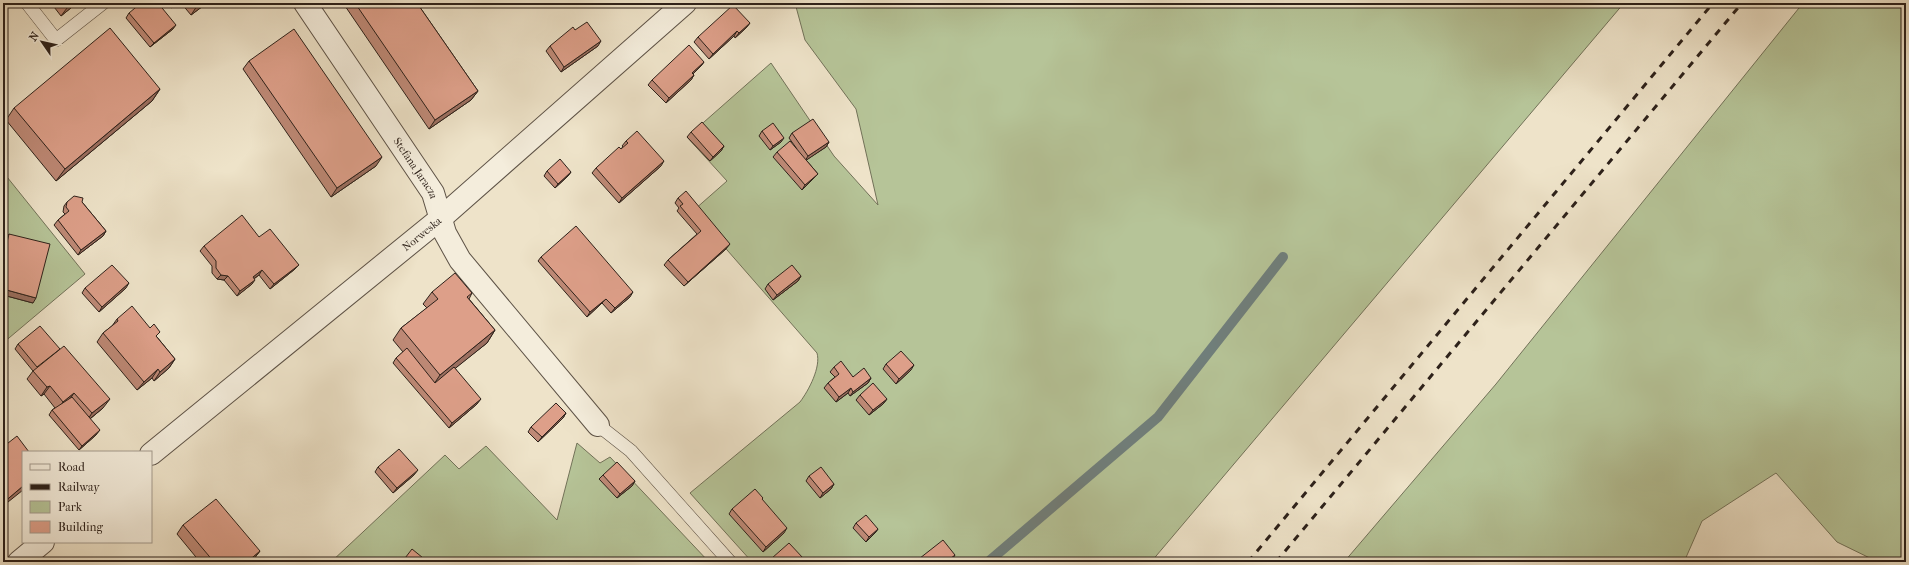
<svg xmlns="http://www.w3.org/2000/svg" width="1909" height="565" font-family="'IM FELL French Canon',serif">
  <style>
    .green { fill: #b6c498; stroke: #727259 }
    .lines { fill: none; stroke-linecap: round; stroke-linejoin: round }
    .stream { stroke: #707f7c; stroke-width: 10 }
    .lane-casing { stroke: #5d5246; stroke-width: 14 }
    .street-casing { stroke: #5d5246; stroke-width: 24 }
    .lane { stroke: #f4eddc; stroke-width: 13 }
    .street { stroke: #f4eddc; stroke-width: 22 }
    .rail { stroke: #2d211a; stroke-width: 3; stroke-dasharray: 7 7; stroke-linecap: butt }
    .wall { fill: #be8976; stroke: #2d211a }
    .shaded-wall { fill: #9b6f60; stroke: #2d211a }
    .building { fill: #dd9f89; stroke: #2d211a }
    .labels { text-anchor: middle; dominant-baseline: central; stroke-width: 3; stroke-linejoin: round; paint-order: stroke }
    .street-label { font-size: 11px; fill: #2d211a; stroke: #f4eddc }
  </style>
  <rect width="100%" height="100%" fill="#eee3c9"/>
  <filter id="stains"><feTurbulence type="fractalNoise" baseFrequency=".005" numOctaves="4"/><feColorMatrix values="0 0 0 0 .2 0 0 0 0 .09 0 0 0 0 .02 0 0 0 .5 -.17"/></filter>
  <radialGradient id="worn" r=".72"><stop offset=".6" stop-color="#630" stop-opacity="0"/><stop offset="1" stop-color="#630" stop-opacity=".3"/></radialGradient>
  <!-- green -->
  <path class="green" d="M795 3H1624L1151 562H752L690 493 800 402C809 390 821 367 817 353L707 227 694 210 727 181 687 137 771 63 834 156 878 205 856 109 805 40Z
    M1803 3H1906V562H1878L1837 542 1776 473 1702 521 1684 562H1344L1496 384Z
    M3 172 85 274 3 343Z
    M577 443 600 463 610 457 709 562H331L445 455 459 469 486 446 557 520Z"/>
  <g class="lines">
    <!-- stream -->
    <path class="stream" d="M988 562 1158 417 1283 257"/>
    <!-- lane casing -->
    <g class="lane-casing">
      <path id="lane" d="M27 3 56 40 103 3
        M598 425 631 451 730 562"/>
    </g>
    <!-- street casing -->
    <g class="street-casing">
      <g id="street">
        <path id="s1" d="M305 3 433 193 445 233 460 260 598 425"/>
        <path id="s2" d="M151 454 441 218 685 3"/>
        <path d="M19 562 43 542"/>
      </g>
    </g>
    <!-- lane -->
    <use href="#lane" class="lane"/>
    <!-- street -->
    <use href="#street" class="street"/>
    <!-- rail -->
    <path class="rail" d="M1248 562 1713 3
      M1276 562 1742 3"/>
  </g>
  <!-- wall -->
  <path class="wall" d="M51 3H77L61 16Z
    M167 3H177L171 8Z
    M181 3H207L191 15Z
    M343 3H417L478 91 471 100 429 129Z
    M129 13 173 29 150 47 126 18Z
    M750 23 746 28 735 38 734 36 709 59 694 42 698 37Z
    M575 30 598 46 561 72 546 51 550 46Z
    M249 61 376 166 331 197 243 69Z
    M704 62 701 66 693 74 694 75 691 80 666 103 648 85 652 80Z
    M160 89 152 101 56 181 6 120 14 108Z
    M762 131 781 142 770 150 759 136Z
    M691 132 724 146 721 151 710 161 687 137Z
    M792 133 829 142 826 147 806 160 818 174 802 190 773 157 777 152 797 149 789 138Z
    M626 141 661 166 619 203 592 173 596 168 623 147 622 146Z
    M547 171 571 172 568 176 555 188 544 176Z
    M678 198 726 249 684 286 664 265 668 260 697 234 677 211 679 208 675 203Z
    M67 202H82L106 231 103 236 78 255 54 225 58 220 65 214 63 212 64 206Z
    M9 234 33 303 3 295V251L6 238Z
    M259 237 299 265 295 269 270 289 259 275 254 279 252 284 237 296 224 280 217 279 212 273V266L200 251 204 246Z
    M541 257 630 297 611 313 602 303 587 317 538 261Z
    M801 276 798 281 773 300 765 289 768 284Z
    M85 288H126L99 312 82 293Z
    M432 292 472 293 469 299 495 330 487 343 455 368 477 404 449 428 393 363 396 358 403 352 393 340 401 328 427 308 423 304Z
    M117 319 157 337 175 359 169 368 154 381 152 378 137 390 97 342 103 333 112 326Z
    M18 344 103 408 90 419 96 435 79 450 49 415 52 410 55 408 44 394 41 396 27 379 33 371 15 349Z
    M886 364 911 370 896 384 883 369Z
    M834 367 853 377 871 378 868 383 850 396 848 393 836 402 824 388 828 383 835 377 830 372Z
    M860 395 887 399 883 404 869 415 856 400Z
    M566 413 563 418 538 442 528 432 531 427Z
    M378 467 414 475 393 493 375 472Z
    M603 475 635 481 632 486 617 498 599 479Z
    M809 476 834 484 831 489 820 498 806 481Z
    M762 500 784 533 763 552 729 514 732 509Z
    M856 523 878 529 875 533 866 542 853 528Z
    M183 525 260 551 253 560 251 562H200L177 534Z
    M772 558 800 562H770Z"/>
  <!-- shaded-wall -->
  <path class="shaded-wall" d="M70 3H77L61 16 70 4Z
    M175 3H177L171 8Z
    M202 3H207L191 15 197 6Z
    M750 23 746 28 735 38 739 33Z
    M176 25 173 29 150 47 154 43Z
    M737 31 734 36 709 59 713 54Z
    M601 41 598 46 561 72 564 67Z
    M704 62 701 66 689 78 692 73Z
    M694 75 691 80 666 103 669 98Z
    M160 89 152 101 56 181 65 169Z
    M478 91 471 100 429 129 435 120Z
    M784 138 781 142 770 150 773 146Z
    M829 142 826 147 805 161 808 156Z
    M724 146 721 151 710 161 713 157Z
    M382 157 376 166 331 197 337 188Z
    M664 161 661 166 619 203 622 198Z
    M571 172 568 176 555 188 558 184Z
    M818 174 802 190 805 185Z
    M106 231 103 236 78 255 81 250Z
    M730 244 726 249 684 286 688 282Z
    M299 265 295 269 270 289 274 284Z
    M262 270 259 275 249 282 253 277Z
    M221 275 228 276 224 280 217 279Z
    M801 276 798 281 773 300 777 295Z
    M255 280 252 284 237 296 240 291Z
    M129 283 126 288 99 312 102 307Z
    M3 289 36 298 33 303 3 295Z
    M633 292 630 297 611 313 615 308Z
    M606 299 602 303 587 317 590 312Z
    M495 330 487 343 432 387 440 375Z
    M175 359 169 368 154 381 160 372Z
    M914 365 911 370 896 384 899 379Z
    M158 369 152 378 137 390 144 382Z
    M871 378 868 383 850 396 853 392Z
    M50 386 44 394 41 396 47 387Z
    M851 388 848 393 836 402 839 397Z
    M74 393 68 402 57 411 63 402Z
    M110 399 103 408 86 422 92 413Z
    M481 399 477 404 449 428 452 423Z
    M887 399 883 404 869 415 873 410Z
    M566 413 563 418 538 442 542 437Z
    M100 430 96 435 79 450 82 446Z
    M418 470 414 475 393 493 397 488Z
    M635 481 632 486 617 498 620 494Z
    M834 484 831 489 820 498 823 493Z
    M23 486V490L3 506V503Z
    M787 528 784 533 763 552 766 547Z
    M878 529 875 533 866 542 869 537Z
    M260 551 253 560 251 562H247Z
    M955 555 952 560 949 562H946Z"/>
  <!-- building -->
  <path class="building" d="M3 3H4L7 7 3 10Z
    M141 3H158L176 25 154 43 129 13Z
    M195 3H202L197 6Z
    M355 3H417L478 91 435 120Z
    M733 5 750 23 739 33 737 31 713 54 698 37Z
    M587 22 601 41 564 67 550 46 573 27 575 30Z
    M110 28 160 89 65 169 14 108Z
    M294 29 382 157 337 188 249 61Z
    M689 45 704 62 692 73 694 75 669 98 652 80Z
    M813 119 829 142 808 156 792 133Z
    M702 122 724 146 713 157 691 132Z
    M773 123 784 138 773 146 762 131Z
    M637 131 664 161 622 198 596 168 619 147 621 149 628 143 626 141Z
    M790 141 818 174 805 185 777 152Z
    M560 159 571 172 558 184 547 171Z
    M686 191 730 244 688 282 668 260 701 231 680 206 683 204 678 198Z
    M74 196 83 198 82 202 106 231 81 250 58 220 69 211 66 207 67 202Z
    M242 215 259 237 270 229 299 265 274 284 262 270 253 277 255 280 240 291 228 276 221 275 216 268V261L204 246Z
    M576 226 633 292 615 308 606 299 590 312 541 257Z
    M9 234 50 244 36 298 3 289V259Z
    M112 265 129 283 102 307 85 288Z
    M792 265 801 276 777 295 768 284Z
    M455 273 472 293 467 297 495 330 440 375 401 328 438 299 432 292Z
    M132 306 150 328 154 324 160 332 156 336 175 359 160 372 158 369 144 382 103 333 118 321 117 319Z
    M40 326 60 349 37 367 18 344Z
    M64 346 110 399 92 413 74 393 63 402 50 386 47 387 33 371Z
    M407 348 435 383 454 367 481 399 452 423 396 358Z
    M901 351 914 365 899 379 886 364Z
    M841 361 853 377 864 368 871 378 853 392 851 388 839 397 828 383 839 374 834 367Z
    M873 383 887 399 873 410 860 395Z
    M72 397 100 430 82 446 52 410Z
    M556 403 566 413 542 437 531 427Z
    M17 436 29 452H23V486L3 503V447Z
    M399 449 418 470 397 488 378 467Z
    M617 462 635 481 620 494 603 475Z
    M821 467 834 484 823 493 809 476Z
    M755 489 763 498 762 499 787 528 766 547 732 509Z
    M216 499 260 551 247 562H214L183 525Z
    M866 515 878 529 869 537 856 523Z
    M943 540 955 555 946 562H915Z
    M789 543 803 558 799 562H776L772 558Z
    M412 549 428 562H402Z
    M287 557 291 562H282Z"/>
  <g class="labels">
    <!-- street labels -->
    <g class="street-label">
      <text stroke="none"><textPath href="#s1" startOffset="199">Stefana Jaracza</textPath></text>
      <text stroke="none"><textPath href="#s2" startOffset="349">Norweska</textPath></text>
    </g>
  </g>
  <!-- margin -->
  <rect width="1909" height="565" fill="none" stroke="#eee3c9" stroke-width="16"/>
  <rect x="4" y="4" width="1901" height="557" fill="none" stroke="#2d211a" stroke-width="2"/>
  <rect x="8" y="8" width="1893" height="549" fill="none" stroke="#2d211a"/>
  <!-- legend -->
  <rect x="22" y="451" width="130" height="92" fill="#f4eddc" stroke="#a49b8e"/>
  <rect x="30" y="464" width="20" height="6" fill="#f4eddc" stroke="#a49b8e"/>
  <text x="58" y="471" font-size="12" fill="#2d211a">Road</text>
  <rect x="30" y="484" width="20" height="6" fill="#2d211a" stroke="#a49b8e"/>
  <text x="58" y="491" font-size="12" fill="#2d211a">Railway</text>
  <rect x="30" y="501" width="20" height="12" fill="#b6c498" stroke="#a49b8e"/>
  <text x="58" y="511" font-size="12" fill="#2d211a">Park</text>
  <rect x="30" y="521" width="20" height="12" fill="#dd9f89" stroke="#a49b8e"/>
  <text x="58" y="531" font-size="12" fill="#2d211a">Building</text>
  <!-- north arrow -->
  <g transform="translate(42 42) rotate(304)" stroke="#f4eddc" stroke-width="3" paint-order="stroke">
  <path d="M0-3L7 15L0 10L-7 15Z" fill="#2d211a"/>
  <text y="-6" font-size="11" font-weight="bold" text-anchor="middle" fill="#2d211a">N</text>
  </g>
  <rect width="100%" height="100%" filter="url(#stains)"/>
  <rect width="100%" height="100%" fill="url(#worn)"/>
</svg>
